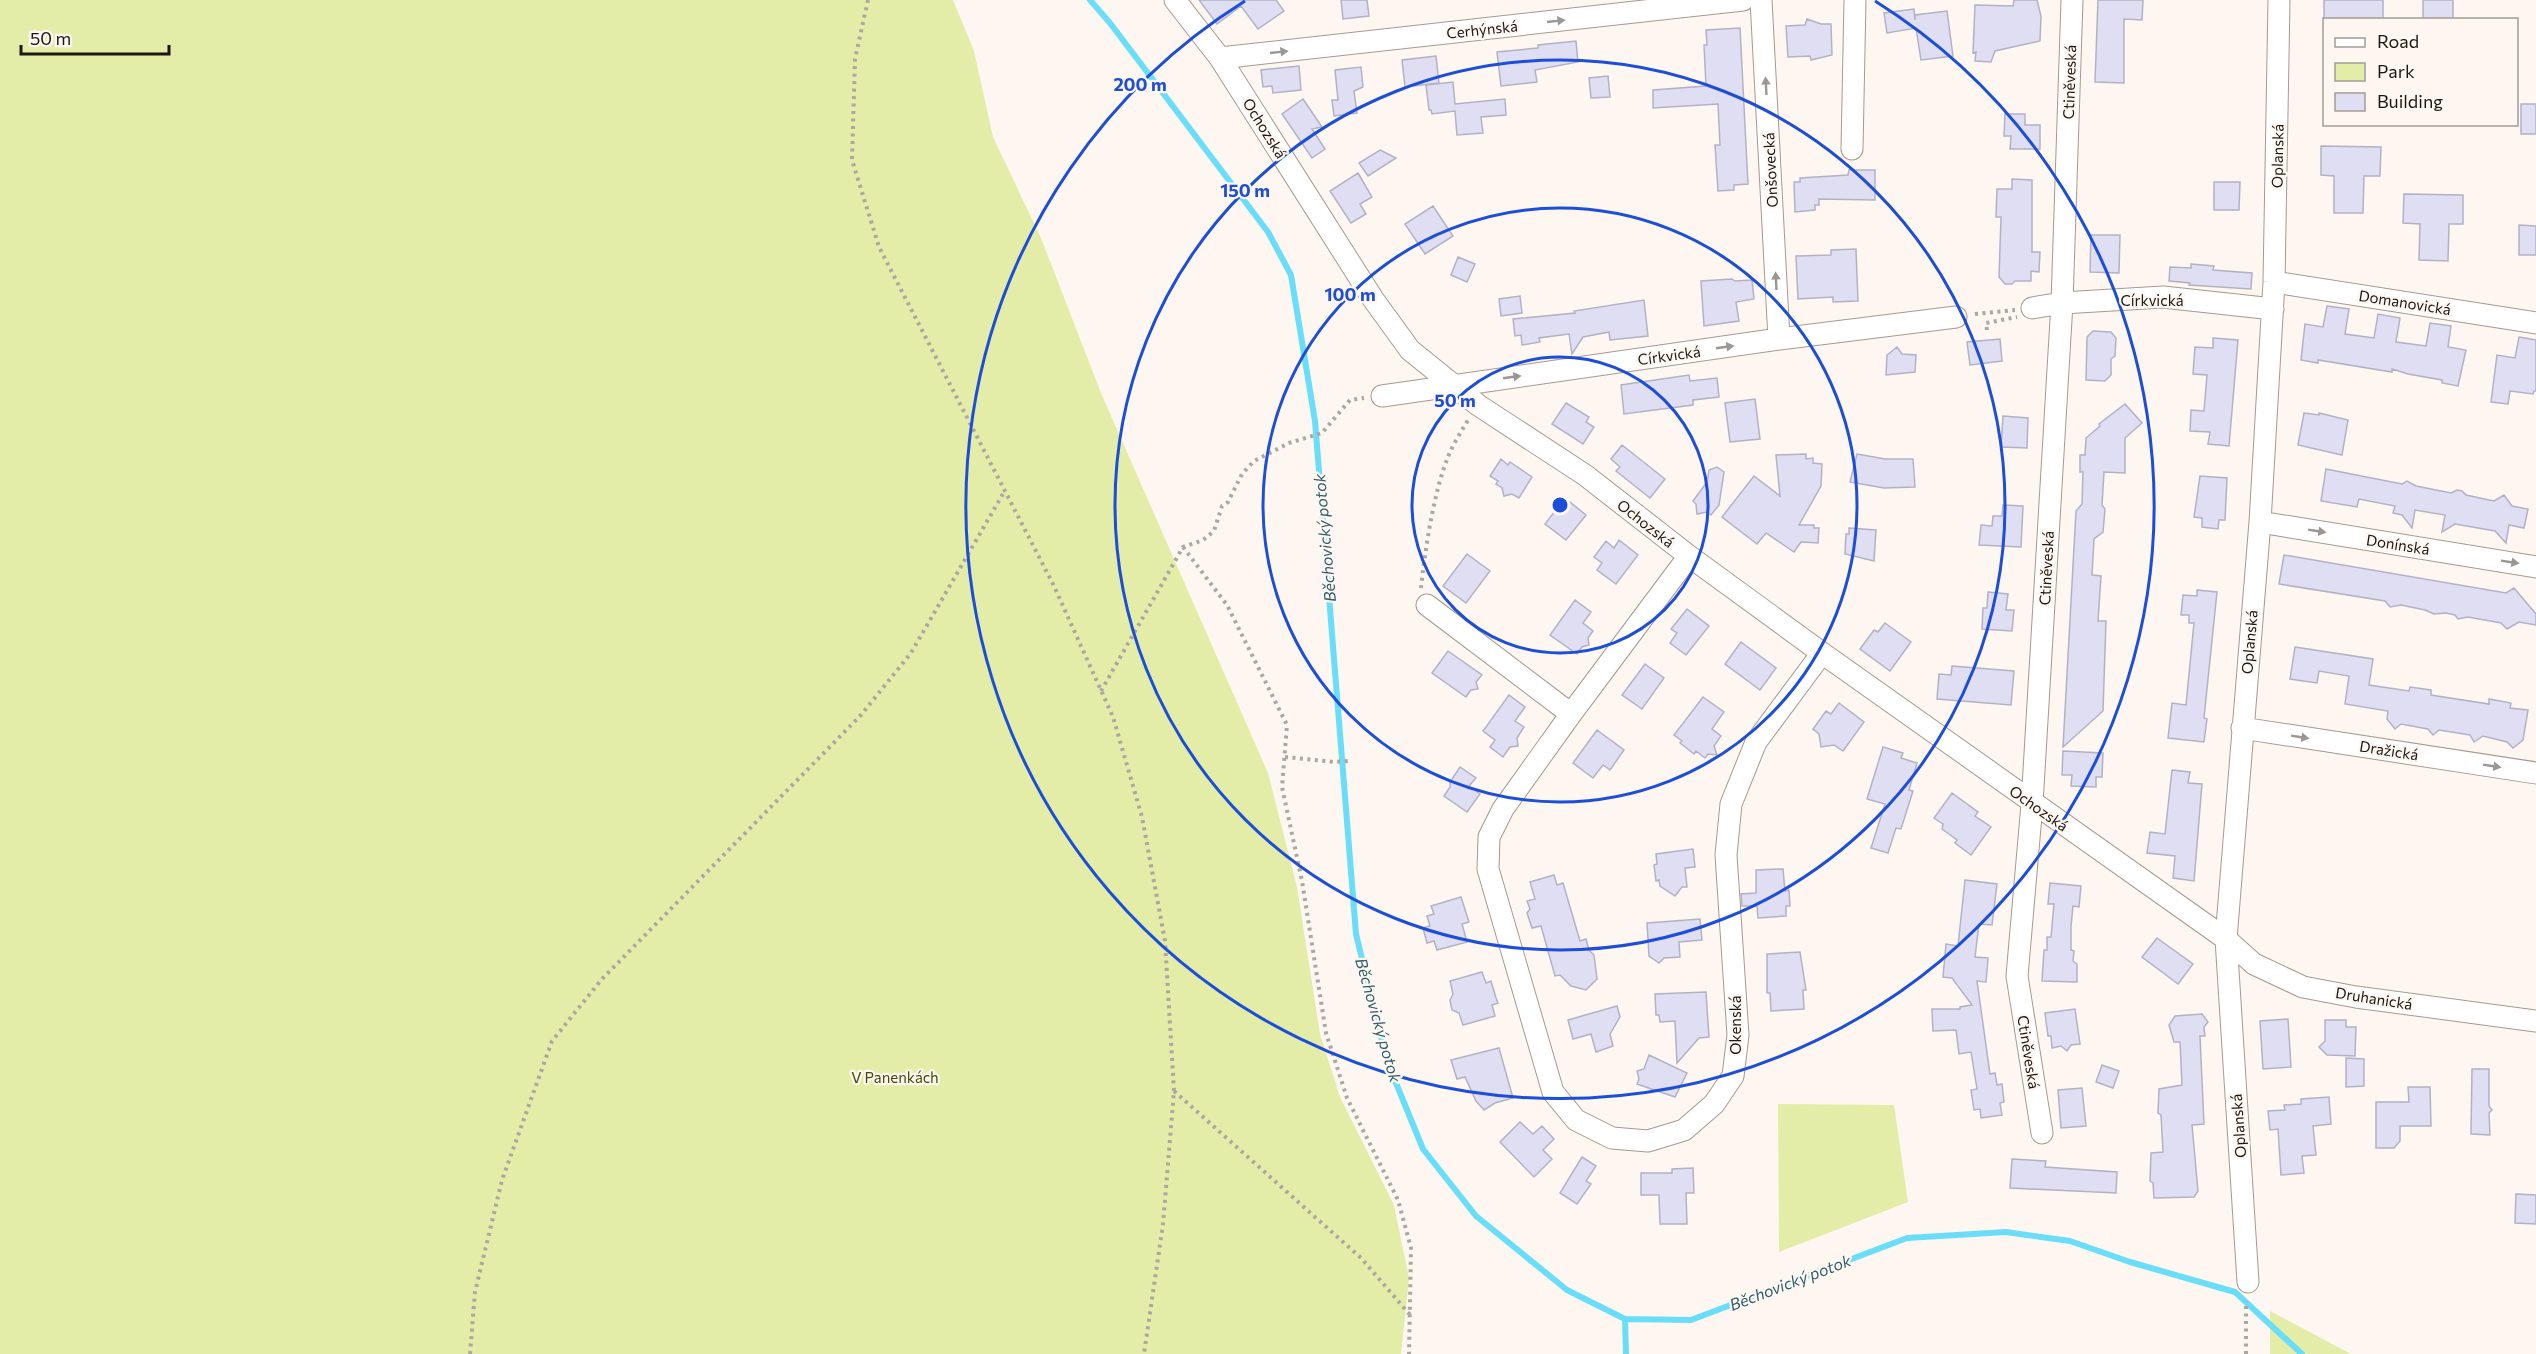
<svg xmlns="http://www.w3.org/2000/svg" width="2536" height="1354" font-family="Commissioner,sans-serif">
  <style>
    .green { fill: #e3eda7 }
    .lines { fill: none; stroke-linecap: round; stroke-linejoin: round }
    .stream { stroke: #6addf9; stroke-width: 6 }
    .building { fill: #dfdef2; stroke: #b3b2c5; stroke-width: 1.5 }
    .minor-casing { stroke: #aa988d; stroke-width: 23 }
    .path { stroke: #aea6a1; stroke-width: 4; stroke-dasharray: 3 4.5; stroke-linecap: butt }
    .minor { stroke: #fff; stroke-width: 21 }
    .oneway { fill: #999694 }
    .ring { fill: none; stroke: #1d4ed8; stroke-width: 3 }
    .labels { text-anchor: middle; dominant-baseline: central; stroke-width: 4.5; stroke-linejoin: round; paint-order: stroke }
    .street-label { font-size: 15px; fill: #1d1612; stroke: #fef6f1 }
    .park-label { font-size: 15px; fill: #444b08; stroke: #fef6f1 }
    .water-label { font-size: 16px; font-style: italic; fill: #2e5f6b; stroke: #fef6f1 }
    .centre { fill: #1d4ed8; stroke: #fef6f1; stroke-width: 3 }
    .ring-label { font-size: 18px; text-anchor: middle; font-weight: bold; fill: #1d4ed8; stroke: #fef6f1; stroke-width: 4.5; stroke-linejoin: round; paint-order: stroke }
  </style>
  <rect width="100%" height="100%" fill="#fef6f1"/>
  <!-- green -->
  <path class="green" d="M0 0H953L974 51 993 137 1041 238 1101 393 1268 773 1297 887 1320 1034 1340 1097 1394 1205 1409 1278 1401 1354H0Z
    M1778 1104 1894 1105 1908 1202 1779 1252Z
    M2270 1311 2351 1354H2270Z"/>
  <g class="lines">
    <!-- stream -->
    <path class="stream" d="M1090 0 1110 23 1268 232 1291 275 1315 421 1356 934 1387 1061 1423 1149 1476 1216 1567 1290 1625 1319 1691 1320 1907 1238 2006 1232 2070 1241 2130 1262 2235 1292 2302 1354
      M1625 1319 1626 1354"/>
  </g>
  <!-- building -->
  <path class="building" d="M1199 0H1276L1284 11 1258 29 1241 6 1217 24Z
    M1341 0H1367L1369 16 1343 19Z
    M2014 0H2037L2041 16 2040 41 1995 51 1991 62 1975 61 1976 52 1973 53 1975 5 2013 6Z
    M2098 0H2143L2142 20 2124 19V83L2095 82Z
    M2324 0H2383V20H2324Z
    M2423 0H2453V20H2423Z
    M1914 9 1915 20V15L1947 11 1953 56 1921 60 1916 28 1887 33 1884 13Z
    M1807 19 1821 24H1831L1832 55 1811 60 1810 56 1788 57 1786 26 1805 25Z
    M1740 28 1748 184 1734 185V190L1718 191 1715 145H1720L1718 104 1653 108V90L1706 86 1704 45H1707L1706 30Z
    M1576 41 1578 62 1535 70 1537 82 1501 86 1497 52 1538 48V45Z
    M1436 56 1439 83 1405 87 1402 60Z
    M1299 66 1301 90 1273 93 1272 86 1263 87 1261 70Z
    M1361 67 1363 87 1354 91 1357 113 1334 116 1332 100H1338L1335 70Z
    M1608 76 1610 97 1591 98 1589 78Z
    M1453 82 1455 104 1505 99 1506 115 1481 117 1483 133 1457 135 1455 111 1432 114 1431 110H1429L1426 85Z
    M1303 99 1322 127 1312 129 1325 149 1312 158 1282 114Z
    M2521 104H2536V134H2521Z
    M2005 114H2025V125H2040V149H2010L2011 136H2004Z
    M2321 146 2381 147 2380 176H2364L2363 213H2334V176L2321 175Z
    M1380 150 1396 158 1368 176 1359 163Z
    M1849 170H1875V200L1819 199V205H1815V210L1795 212 1794 182H1800V178L1848 175Z
    M1358 173 1372 197 1360 204 1366 214 1351 223 1330 191Z
    M2012 179 2032 180V252H2040L2039 272 2031 271V281H2015L2012 284H2005L1999 277 2001 217H1996L1997 189H2012Z
    M2214 182H2240L2239 210H2214Z
    M2404 194 2463 195V224H2449L2448 261 2419 260 2420 224 2403 223Z
    M1433 206 1453 236 1425 254 1405 224Z
    M2519 225 2536 226V255H2519Z
    M2091 235H2120L2119 273 2090 272Z
    M1856 249 1858 301 1833 302V297L1798 299 1796 256 1831 255V250Z
    M1458 257 1475 264 1467 282 1451 275Z
    M2191 264 2214 266 2213 270 2252 273 2251 289 2189 285 2190 283 2169 281 2170 267 2191 268Z
    M1732 279 1735 281 1752 280 1754 299 1736 302 1739 321 1704 326 1701 281Z
    M1520 296 1522 313 1501 316 1499 299Z
    M1644 300 1648 336 1610 340 1609 332 1583 337 1572 354 1569 334 1539 338 1540 342 1522 345 1521 335 1515 336 1513 319 1575 313 1574 311Z
    M2327 306 2349 309 2345 334 2374 338 2378 314 2400 318 2396 342 2426 346 2430 323 2451 326 2448 347 2466 350 2458 386 2442 383V380L2408 374 2392 369V372L2318 360V363L2301 360 2305 324 2323 327Z
    M2093 331 2111 332 2116 338 2115 356 2111 359V375L2105 381 2086 380 2087 337Z
    M2519 337 2536 340V391H2534L2533 394 2510 391 2508 404 2491 402 2497 355 2515 358Z
    M2213 338 2238 340 2229 446 2208 444 2210 432 2190 431 2191 410 2204 411 2207 375 2193 374 2195 347 2213 348Z
    M2000 339 2002 361 1970 365 1967 342Z
    M1897 347 1902 354 1916 355 1915 372 1886 375 1887 355Z
    M1689 375 1690 381 1717 378 1719 397 1693 400V405L1624 414 1621 385Z
    M1755 399 1760 439 1730 442 1725 403Z
    M1566 403 1589 417 1586 422 1594 427 1583 444 1552 424Z
    M2125 404 2142 423 2125 438V473L2104 472 2102 505 2105 509 2103 532 2094 539 2092 575 2101 576 2098 621H2106L2103 711 2063 747 2076 511 2082 504 2083 472H2080V455H2085L2086 438 2100 426 2099 424Z
    M2304 413 2319 415V413L2348 420 2342 455 2298 445Z
    M2003 416 2028 418 2027 448 2001 447Z
    M1622 445 1665 479 1650 498 1616 471 1620 467 1611 459Z
    M1806 454V459L1813 458V463L1822 464 1821 486 1799 525H1814V528H1819L1818 543 1801 542 1794 552 1766 533 1757 544 1722 517 1754 476 1780 496 1776 455Z
    M1857 454 1885 459H1913L1915 487 1884 488 1850 482Z
    M1501 459 1508 465 1510 462 1532 477 1519 498 1512 494 1504 496 1502 488 1496 484 1498 481 1490 476Z
    M1717 467 1724 472 1719 505 1711 515 1707 512 1697 514 1696 504 1693 501 1707 482 1709 470Z
    M2326 469 2402 484 2407 481 2416 486 2451 493 2457 490 2462 491 2466 495 2494 501 2504 495 2512 506 2528 509 2524 528 2509 525 2506 543 2495 531 2455 524 2442 532 2445 515 2415 510 2412 528 2402 515 2393 513 2395 506 2359 499 2357 507 2321 501Z
    M2200 476 2227 478 2225 520H2219L2218 529 2202 527V518L2194 517Z
    M1565 498 1586 515 1566 540 1545 524Z
    M2003 505 2023 506 2021 547 1979 545 1981 525 1992 526 1993 516H2002Z
    M1849 528 1876 530 1874 561 1845 554 1846 534H1849Z
    M1619 540 1638 555 1616 584 1597 570 1602 563 1594 557 1606 541 1614 548Z
    M1467 554 1490 571 1466 603 1443 586Z
    M2284 555 2506 593 2514 588 2536 614V625L2519 622 2507 629 2501 623 2468 617 2458 619 2455 615 2446 613 2434 614 2425 610 2401 605 2390 607 2385 601 2279 584Z
    M2197 590 2217 592 2204 718 2207 719 2204 742 2168 738 2172 703 2186 705 2194 623H2189V615H2181L2183 595 2197 596Z
    M1988 592 2008 594 2006 610H2014L2012 631 1982 629 1983 608H1987Z
    M1575 600 1591 612 1583 623 1593 631 1588 638 1589 645 1582 647 1577 654 1550 635Z
    M1687 609 1709 626 1686 655 1670 643 1677 633 1671 629Z
    M1885 623 1911 642 1890 671 1860 649 1874 630 1878 632Z
    M1741 642 1776 668 1760 690 1725 664Z
    M2295 647 2373 659 2369 685 2409 691 2410 687 2431 690V695L2489 704V699L2511 703 2510 708 2528 710 2523 740 2513 748 2507 742 2483 736 2474 742 2470 735 2439 730 2433 735 2428 729 2401 724 2395 729 2387 719 2388 711 2345 704 2349 676 2319 671 2317 683 2290 679Z
    M1448 651 1482 675 1476 682 1478 689 1471 690 1466 697 1432 673Z
    M1645 664 1664 678 1642 709 1622 695Z
    M1952 666 2014 671 2011 705 1937 699 1939 674 1951 675Z
    M1509 695 1525 707 1515 721 1524 727 1517 738 1518 746 1510 747 1503 757 1490 747 1495 740 1483 731Z
    M1703 697 1724 712 1712 729 1721 736 1714 746 1717 755 1708 754 1705 758 1696 751 1694 754 1680 743 1682 741 1674 735Z
    M1839 703 1864 722 1843 751 1834 745 1821 747 1819 734 1813 729 1826 711 1831 714Z
    M1597 730 1624 750 1610 770 1603 765 1593 778 1573 763Z
    M1883 747 1903 753 1901 758 1917 763 1909 790 1913 791 1901 829 1896 828 1888 853 1871 848 1885 804 1867 799Z
    M2063 751 2103 753 2102 777H2096V787L2071 786 2072 775H2062Z
    M1460 767 1476 778 1469 786 1480 794 1467 812 1444 796 1450 787V782Z
    M2172 770 2190 772 2188 783 2202 784 2194 881 2173 878 2175 856 2147 853 2150 832 2165 834Z
    M1952 793 1978 812 1975 816 1991 827 1971 855 1955 843 1957 840 1942 829 1943 824 1934 818Z
    M1693 849 1695 867 1685 868 1687 887H1682L1675 896 1660 886 1659 880 1656 881 1654 865 1657 864 1656 854Z
    M1783 869 1785 891 1789 890 1790 906H1786V916L1758 918 1757 906H1742L1741 894 1756 893V870Z
    M1554 875 1557 885 1563 883 1580 941 1586 939 1589 950 1594 955 1597 979 1586 990 1571 986 1560 975 1555 976 1541 926 1532 928 1527 913 1530 909 1527 901 1535 899 1530 882Z
    M1965 880 1997 884 1992 925 1979 924 1975 957 1988 958 1986 982 1977 981 1990 1074 1995 1073 1997 1085 2002 1084 2004 1102 2000 1103 2002 1115 1981 1118 1980 1109 1974 1110 1971 1090 1977 1089 1971 1052 1959 1054 1956 1030 1933 1031 1932 1009H1960V1007L1972 1005 1952 978 1943 977 1946 944 1958 946Z
    M2050 883 2081 886 2079 907 2073 906 2071 926V950L2074 951 2073 961 2077 964V982L2042 981 2044 950H2047V937H2051L2054 904H2048Z
    M1461 897 1469 922 1462 924 1467 942 1437 950 1434 941 1427 943 1423 928 1430 926 1427 916 1434 914 1431 906Z
    M1700 919 1702 940 1679 942 1680 957 1664 958 1659 963 1649 956 1647 923Z
    M2157 938 2193 964 2178 984 2142 957Z
    M1800 952 1806 990H1803L1804 1009 1771 1011 1770 993H1767V954Z
    M1482 972 1486 983 1491 981 1496 998 1498 1003 1492 1005 1495 1016 1463 1025 1459 1013 1452 1010 1450 1000 1453 994 1450 981Z
    M1706 992 1709 1037 1699 1038 1677 1063 1675 1021 1660 1022 1659 1015H1656L1655 994Z
    M1617 1006 1620 1017 1610 1034 1613 1046 1596 1052 1591 1034 1573 1039 1568 1020Z
    M2075 1009 2080 1044 2071 1045 2067 1051 2061 1046 2052 1048 2051 1036H2048L2045 1013Z
    M2202 1014 2208 1022 2204 1027 2205 1036H2200L2204 1124 2192 1125 2198 1191 2194 1197 2154 1198 2153 1183 2150 1181 2151 1153 2163 1152 2161 1115 2158 1113 2159 1089 2182 1085 2180 1042H2174L2169 1025 2175 1016Z
    M2288 1019 2291 1067 2263 1069 2260 1021Z
    M2325 1020H2346V1027H2356L2355 1056 2327 1055 2319 1047 2325 1041Z
    M1499 1048 1513 1098 1495 1103 1484 1110 1476 1101 1465 1077 1457 1079 1451 1060Z
    M1649 1055 1687 1073 1675 1097 1637 1084 1639 1079 1637 1071 1644 1069Z
    M2346 1058 2364 1059V1086L2346 1087Z
    M2102 1065 2119 1071 2113 1088 2096 1082Z
    M2472 1069H2489V1106L2492 1110 2489 1113 2490 1135 2471 1134Z
    M2408 1087H2430L2431 1126H2400V1141L2394 1148H2376V1102H2409Z
    M2082 1088 2086 1126 2061 1128 2058 1090Z
    M2329 1097 2331 1124 2313 1126 2316 1155 2302 1156 2304 1173 2281 1175 2278 1129 2270 1130 2268 1111 2285 1110 2284 1105 2301 1104V1099Z
    M1520 1122 1533 1134 1542 1126 1554 1139 1543 1150 1552 1159 1534 1177 1500 1142Z
    M1582 1157 1596 1166 1586 1181 1591 1184 1577 1204 1560 1193Z
    M2012 1159 2046 1161 2045 1167 2117 1172 2116 1193 2010 1188Z
    M1693 1168 1694 1193H1686L1687 1224H1660L1659 1195H1641V1173H1672V1169Z
    M2516 1194 2536 1195V1224L2515 1223Z"/>
  <g class="lines">
    <!-- minor casing -->
    <g class="minor-casing">
      <path id="minor" d="M1175 0 1220 58 1373 299 1410 350 1478 405 1585 475 1689 556 1822 653 2226 939 2254 964 2303 987 2356 997 2536 1021
        M1761 0 1779 339
        M1220 58 1743 0
        M1852 149 1855 0
        M2274 282 2536 323
        M2032 308 2062 303 2163 297 2273 309
        M1382 396 1779 339 1956 317
        M2260 522 2536 567
        M1689 556 1571 714 1503 809 1489 837 1488 869 1553 1092 1576 1120 1612 1138 1648 1141 1684 1130 1714 1104 1733 1076 1738 1035 1726 855 1731 804 1756 742 1822 653
        M1427 605 1571 714
        M2242 728 2536 773
        M2042 1133 2017 976 2032 804 2062 303 2072 0
        M2248 1282 2226 939 2260 522 2274 282 2279 0"/>
    </g>
    <!-- path -->
    <path class="path" d="M868 0 855 59 852 160 879 247 1054 586 1113 717 1142 817 1165 941 1174 1091 1163 1224 1144 1354
      M1975 314 2015 310
      M1987 330 1986 323 2017 317
      M1183 547 1227 605 1287 725 1282 787 1302 881 1326 1033 1347 1098 1398 1200 1411 1248 1409 1354
      M1421 588C1425 550 1434 491 1448 457 1453 444 1461 432 1468 420
      M1101 691 1183 547 1203 540 1214 531 1222 506 1228 502 1242 474 1254 461 1289 443 1322 433 1350 400 1364 398
      M1285 757 1334 762 1348 761
      M1174 1091 1361 1258 1411 1316
      M470 1354 475 1292 502 1180 552 1041 602 979 861 715 911 653 1004 492
      M2246 1354V1301"/>
    <!-- minor -->
    <use href="#minor" class="minor"/>
  </g>
  <!-- one-way arrows -->
  <defs><path id="oneway-solid" d="M-6-.8H1V-3.2L6.5 0L1 3.2V.8H-6Z" transform="scale(1.5)"/></defs>
  <g class="oneway">
    <use href="#oneway-solid" transform="translate(1556 21) rotate(-6)"/>
    <use href="#oneway-solid" transform="translate(1279 52) rotate(-6)"/>
    <use href="#oneway-solid" transform="translate(1766 86) rotate(-93)"/>
    <use href="#oneway-solid" transform="translate(1776 281) rotate(-93)"/>
    <use href="#oneway-solid" transform="translate(1725 347) rotate(-8)"/>
    <use href="#oneway-solid" transform="translate(1512 377) rotate(-8)"/>
    <use href="#oneway-solid" transform="translate(2317 531) rotate(9)"/>
    <use href="#oneway-solid" transform="translate(2510 562) rotate(9)"/>
    <use href="#oneway-solid" transform="translate(2300 737) rotate(9)"/>
    <use href="#oneway-solid" transform="translate(2492 766) rotate(9)"/>
  </g>
  <!-- distance rings -->
  <g class="ring">
    <circle cx="1560" cy="505" r="148"/>
    <circle cx="1560" cy="505" r="297"/>
    <circle cx="1560" cy="505" r="445"/>
    <path d="M1875 1A594 594 0 1 1 1245 1"/>
  </g>
  <g class="labels">
    <!-- street labels -->
    <g class="street-label">
      <text transform="translate(1482 29) rotate(-6)">Cerhýnská</text>
      <text transform="translate(2069 82) rotate(-88)">Ctiněveská</text>
      <text transform="translate(1265 128) rotate(58)">Ochozská</text>
      <text transform="translate(2277 156) rotate(-89)">Oplanská</text>
      <text transform="translate(1770 170) rotate(-93)">Onšovecká</text>
      <text x="2152" y="300">Církvická</text>
      <text transform="translate(2405 302) rotate(9)">Domanovická</text>
      <text transform="translate(1669 355) rotate(-8)">Církvická</text>
      <text transform="translate(1646 523) rotate(38)">Ochozská</text>
      <text transform="translate(2398 544) rotate(9)">Donínská</text>
      <text transform="translate(2046 568) rotate(-87)">Ctiněveská</text>
      <text transform="translate(2249 642) rotate(-85)">Oplanská</text>
      <text transform="translate(2389 750) rotate(9)">Dražická</text>
      <text transform="translate(2039 808) rotate(35)">Ochozská</text>
      <text transform="translate(2374 998) rotate(9)">Druhanická</text>
      <text transform="translate(1735 1025) rotate(-90)">Okenská</text>
      <text transform="translate(2029 1052) rotate(81)">Ctiněveská</text>
      <text transform="translate(2238 1126) rotate(-94)">Oplanská</text>
    </g>
    <!-- park labels -->
    <g class="park-label">
      <text x="895" y="1077">V Panenkách</text>
    </g>
    <!-- water labels -->
    <g class="water-label">
      <text transform="translate(1324 538) rotate(-95)">Běchovický potok</text>
      <text transform="translate(1379 1020) rotate(74)">Běchovický potok</text>
      <text transform="translate(1790 1282) rotate(-21)">Běchovický potok</text>
    </g>
  </g>
  <circle cx="1560" cy="505" r="9" class="centre"/>
  <g class="ring-label">
    <text x="1140" y="91">200 m</text>
    <text x="1245" y="197">150 m</text>
    <text x="1350" y="301">100 m</text>
    <text x="1455" y="407">50 m</text>
  </g>
  <!-- legend -->
  <rect x="2323" y="18" width="195" height="108" fill="#fef6f1" stroke="#a49c98" stroke-width="1.5"/>
  <rect x="2335" y="38" width="30" height="9" fill="#ffffff" stroke="#a49c98" stroke-width="1.5"/>
  <text x="2377" y="48" font-size="18" fill="#1d1612">Road</text>
  <rect x="2335" y="63" width="30" height="18" fill="#e3eda7" stroke="#a49c98" stroke-width="1.5"/>
  <text x="2377" y="78" font-size="18" fill="#1d1612">Park</text>
  <rect x="2335" y="93" width="30" height="18" fill="#dfdef2" stroke="#a49c98" stroke-width="1.5"/>
  <text x="2377" y="108" font-size="18" fill="#1d1612">Building</text>
  <!-- scale -->
  <path d="M21 45v9h148v-9" fill="none" stroke="#1d1612" stroke-width="3"/>
  <text x="30" y="45" font-size="18" fill="#1d1612" stroke="#fef6f1" stroke-width="4.5" paint-order="stroke">50 m</text>
</svg>
